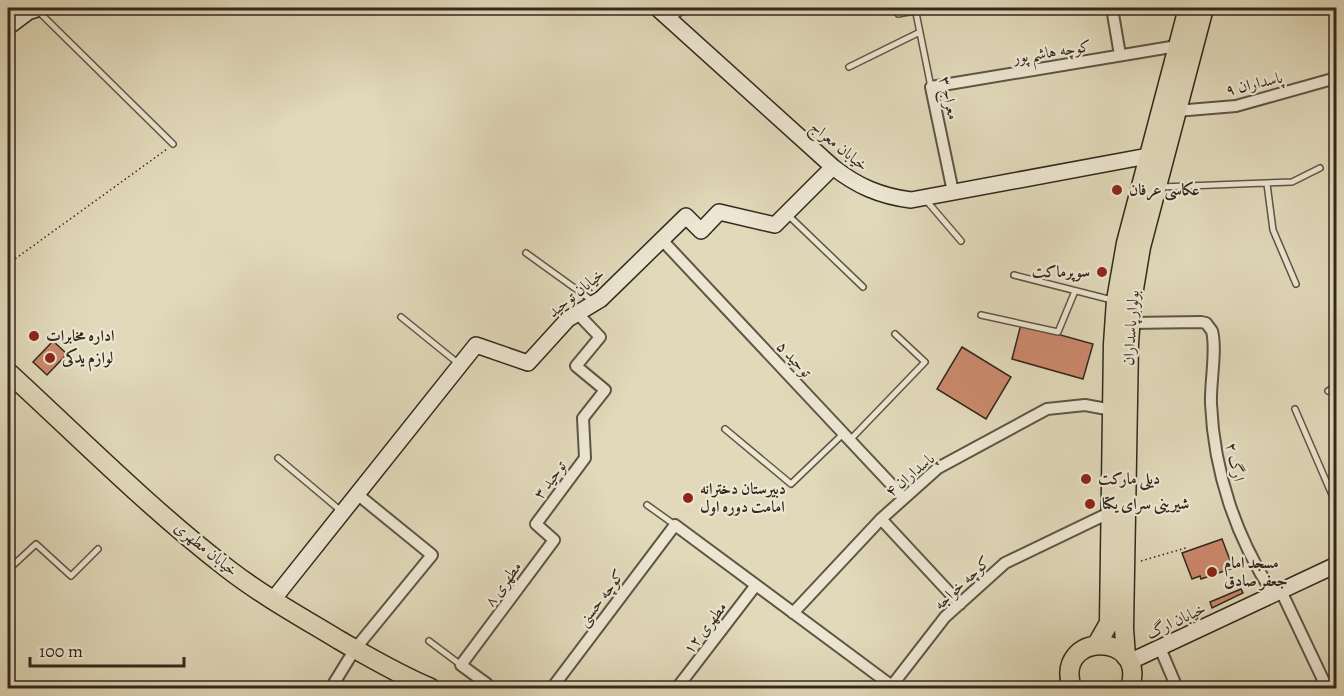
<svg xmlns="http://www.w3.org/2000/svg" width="1344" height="696" font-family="Alegreya,Amiri,serif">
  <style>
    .building { fill: #cb896c; stroke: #32291e; stroke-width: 1.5 }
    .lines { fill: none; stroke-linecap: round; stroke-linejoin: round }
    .lane-casing { stroke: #5e5545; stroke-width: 8 }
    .street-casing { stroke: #5e5545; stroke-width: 14 }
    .secondary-casing { stroke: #32291e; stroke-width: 18 }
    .primary-casing { stroke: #32291e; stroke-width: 21 }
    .path { stroke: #32291e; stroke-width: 1.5; stroke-dasharray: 1.5 3; stroke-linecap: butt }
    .lane { stroke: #ece6d2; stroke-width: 5 }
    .street { stroke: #ece6d2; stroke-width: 10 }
    .secondary { stroke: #ece6d2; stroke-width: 15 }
    .primary { stroke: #e1d9ba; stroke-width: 18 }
    .poi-dot { fill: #8f2418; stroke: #ece6d2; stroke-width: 2 }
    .labels { text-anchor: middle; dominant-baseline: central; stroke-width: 4.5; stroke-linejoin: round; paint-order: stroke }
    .street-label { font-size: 16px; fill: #32291e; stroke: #ece6d2 }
    .poi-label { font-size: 16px; font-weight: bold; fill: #32291e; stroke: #ece6d2; text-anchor: start }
  </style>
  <rect width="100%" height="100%" fill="#e1d9ba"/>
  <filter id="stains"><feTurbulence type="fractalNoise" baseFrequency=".00333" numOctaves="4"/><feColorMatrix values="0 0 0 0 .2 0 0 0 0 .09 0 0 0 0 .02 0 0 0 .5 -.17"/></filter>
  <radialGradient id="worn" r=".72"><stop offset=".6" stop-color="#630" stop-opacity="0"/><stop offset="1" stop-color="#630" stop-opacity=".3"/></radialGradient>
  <!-- building -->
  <path class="building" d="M1021 324 1093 344 1083 379 1012 359Z
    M53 341 67 354 47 375 33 362Z
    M962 347 1011 377 986 419 937 389Z
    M1222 539 1233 568 1201 579 1200 576 1192 579 1182 553Z
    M1241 589 1243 593 1212 608 1210 602Z"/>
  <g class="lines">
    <!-- lane casing -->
    <g class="lane-casing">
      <path id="lane" d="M895 8 898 14 915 11
        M915 8 931 87
        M37 10 173 144
        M670 18 690 8
        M849 67 920 32
        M1267 184 1273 230 1296 284
        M1161 187 1292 182 1320 168
        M925 199 961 241
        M788 215 863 287
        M526 253 594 302
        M1014 275 1112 300
        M981 315 1058 332 1075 291
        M401 317 459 364
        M1328 391 1336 386
        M1295 409 1336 504
        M725 429 791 484 844 433
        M850 440 925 362 895 334
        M278 458 341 511
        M647 505 675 525
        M8 570 36 544 71 576 98 549
        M429 641 461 665"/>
    </g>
    <!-- street casing -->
    <g class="street-casing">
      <path id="street" d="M1112 8 1120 55
        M1176 111 1236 106 1336 78
        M953 192 931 87 1177 46
        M662 240 904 498
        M1130 323 1201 322 1206 323 1212 331C1217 350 1210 383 1211 404 1214 472 1236 538 1274 595
        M881 519 960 604
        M1281 591 1327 688
        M793 613 881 519 938 468 1047 409 1085 405 1112 410
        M1160 648 1177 688
        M331 688 355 649 432 555 357 494
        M483 688 487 684 461 665 554 540 536 524 585 458 583 418 605 390 576 366 600 337 577 313
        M552 688 675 525 892 686
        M677 688 756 585
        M890 688 945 617 1005 563 1111 512"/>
    </g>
    <!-- secondary casing -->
    <g class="secondary-casing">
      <path id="secondary" d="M657 8 833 167C857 186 880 196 911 200L1148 156
        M8 27 28 12 40 8
        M272 601 476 345 528 363 568 319 601 299 686 216 701 231 719 212 775 225 833 167
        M1129 662 1336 565"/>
    </g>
    <!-- primary casing -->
    <g class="primary-casing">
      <path id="primary" d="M8 372C80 438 150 509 228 569 263 596 301 617 339 640 369 657 399 675 431 688
        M1097 644 1109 623 1113 344 1116 300 1126 243 1188 8
        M1126 657 1124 628 1129 344 1132 301 1141 247 1204 8
        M1072 688C1053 631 1148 631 1130 688"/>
    </g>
    <!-- path -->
    <path class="path" d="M8 264 167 149
      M1141 561 1186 548"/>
    <!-- lane -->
    <use href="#lane" class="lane"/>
    <!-- street -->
    <use href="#street" class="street"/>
    <!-- secondary -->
    <use href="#secondary" class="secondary"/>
    <!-- primary -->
    <use href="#primary" class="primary"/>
  </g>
  <!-- markers -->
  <g class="poi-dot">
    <circle cx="1117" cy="190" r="6"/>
    <circle cx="1102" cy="272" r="6"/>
    <circle cx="34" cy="336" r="6"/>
    <circle cx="50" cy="358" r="6"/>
    <circle cx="1086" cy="479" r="6"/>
    <circle cx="688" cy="498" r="6"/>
    <circle cx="1090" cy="504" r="6"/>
    <circle cx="1212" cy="572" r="6"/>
  </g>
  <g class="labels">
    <!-- street labels -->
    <g class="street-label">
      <text transform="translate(1052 52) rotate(-9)">کوچه هاشم پور</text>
      <text transform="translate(1254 84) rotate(-13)">پاسداران ۹</text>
      <text transform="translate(949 98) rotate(78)">معراج ۳</text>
      <text transform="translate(839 146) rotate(39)">خیابان معراج</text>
      <text transform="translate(576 293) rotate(-39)">خیابان توحید</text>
      <text transform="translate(1131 328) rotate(-86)">بولوار پاسداران</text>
      <text transform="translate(794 359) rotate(47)">توحید ۵</text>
      <text transform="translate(1235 462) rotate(78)">ارگ ۲</text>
      <text transform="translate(910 475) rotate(-40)">پاسداران ۴</text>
      <text transform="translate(550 480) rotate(-53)">توحید ۳</text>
      <text transform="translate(206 549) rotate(39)">خیابان مطهری</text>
      <text transform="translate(962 583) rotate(-43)">کوچه خواجه</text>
      <text transform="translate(503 584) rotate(-54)">مطهری ۸</text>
      <text transform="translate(601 598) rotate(-53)">کوچه حسنی</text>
      <text transform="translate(1176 621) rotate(-25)">خیابان ارگ</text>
      <text transform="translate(705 628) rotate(-53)">مطهری ۱۲</text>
    </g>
    <!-- poi labels -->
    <g class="poi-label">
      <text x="1129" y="190">عکاسی عرفان</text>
      <text x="1090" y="272" text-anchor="end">سوپرماکت</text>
      <text x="46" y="336">اداره مخابرات</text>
      <text x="62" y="358">لوازم یدکی</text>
      <text x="1098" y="479">دیلی مارکت</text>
      <text x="700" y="489">دبیرستان دخترانه<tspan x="700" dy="18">امامت دوره اول</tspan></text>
      <text x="1102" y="504">شیرینی سرای یکتا</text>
      <text x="1224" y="563">مسجد امام<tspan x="1224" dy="18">جعفر صادق</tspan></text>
    </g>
  </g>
  <!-- margin -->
  <rect width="1344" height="696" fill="none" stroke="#e1d9ba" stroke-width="30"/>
  <rect x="9" y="9" width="1326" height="678" fill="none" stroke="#32291e" stroke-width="3"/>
  <rect x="15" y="15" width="1314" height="666" fill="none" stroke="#32291e" stroke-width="1.5"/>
  <!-- scale -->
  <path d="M30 657v9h154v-9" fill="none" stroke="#32291e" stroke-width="3"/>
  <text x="39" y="657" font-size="18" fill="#32291e" stroke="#ece6d2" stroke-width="4.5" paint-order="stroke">100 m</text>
  <rect width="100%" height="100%" filter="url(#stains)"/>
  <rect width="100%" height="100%" fill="url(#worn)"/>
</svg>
